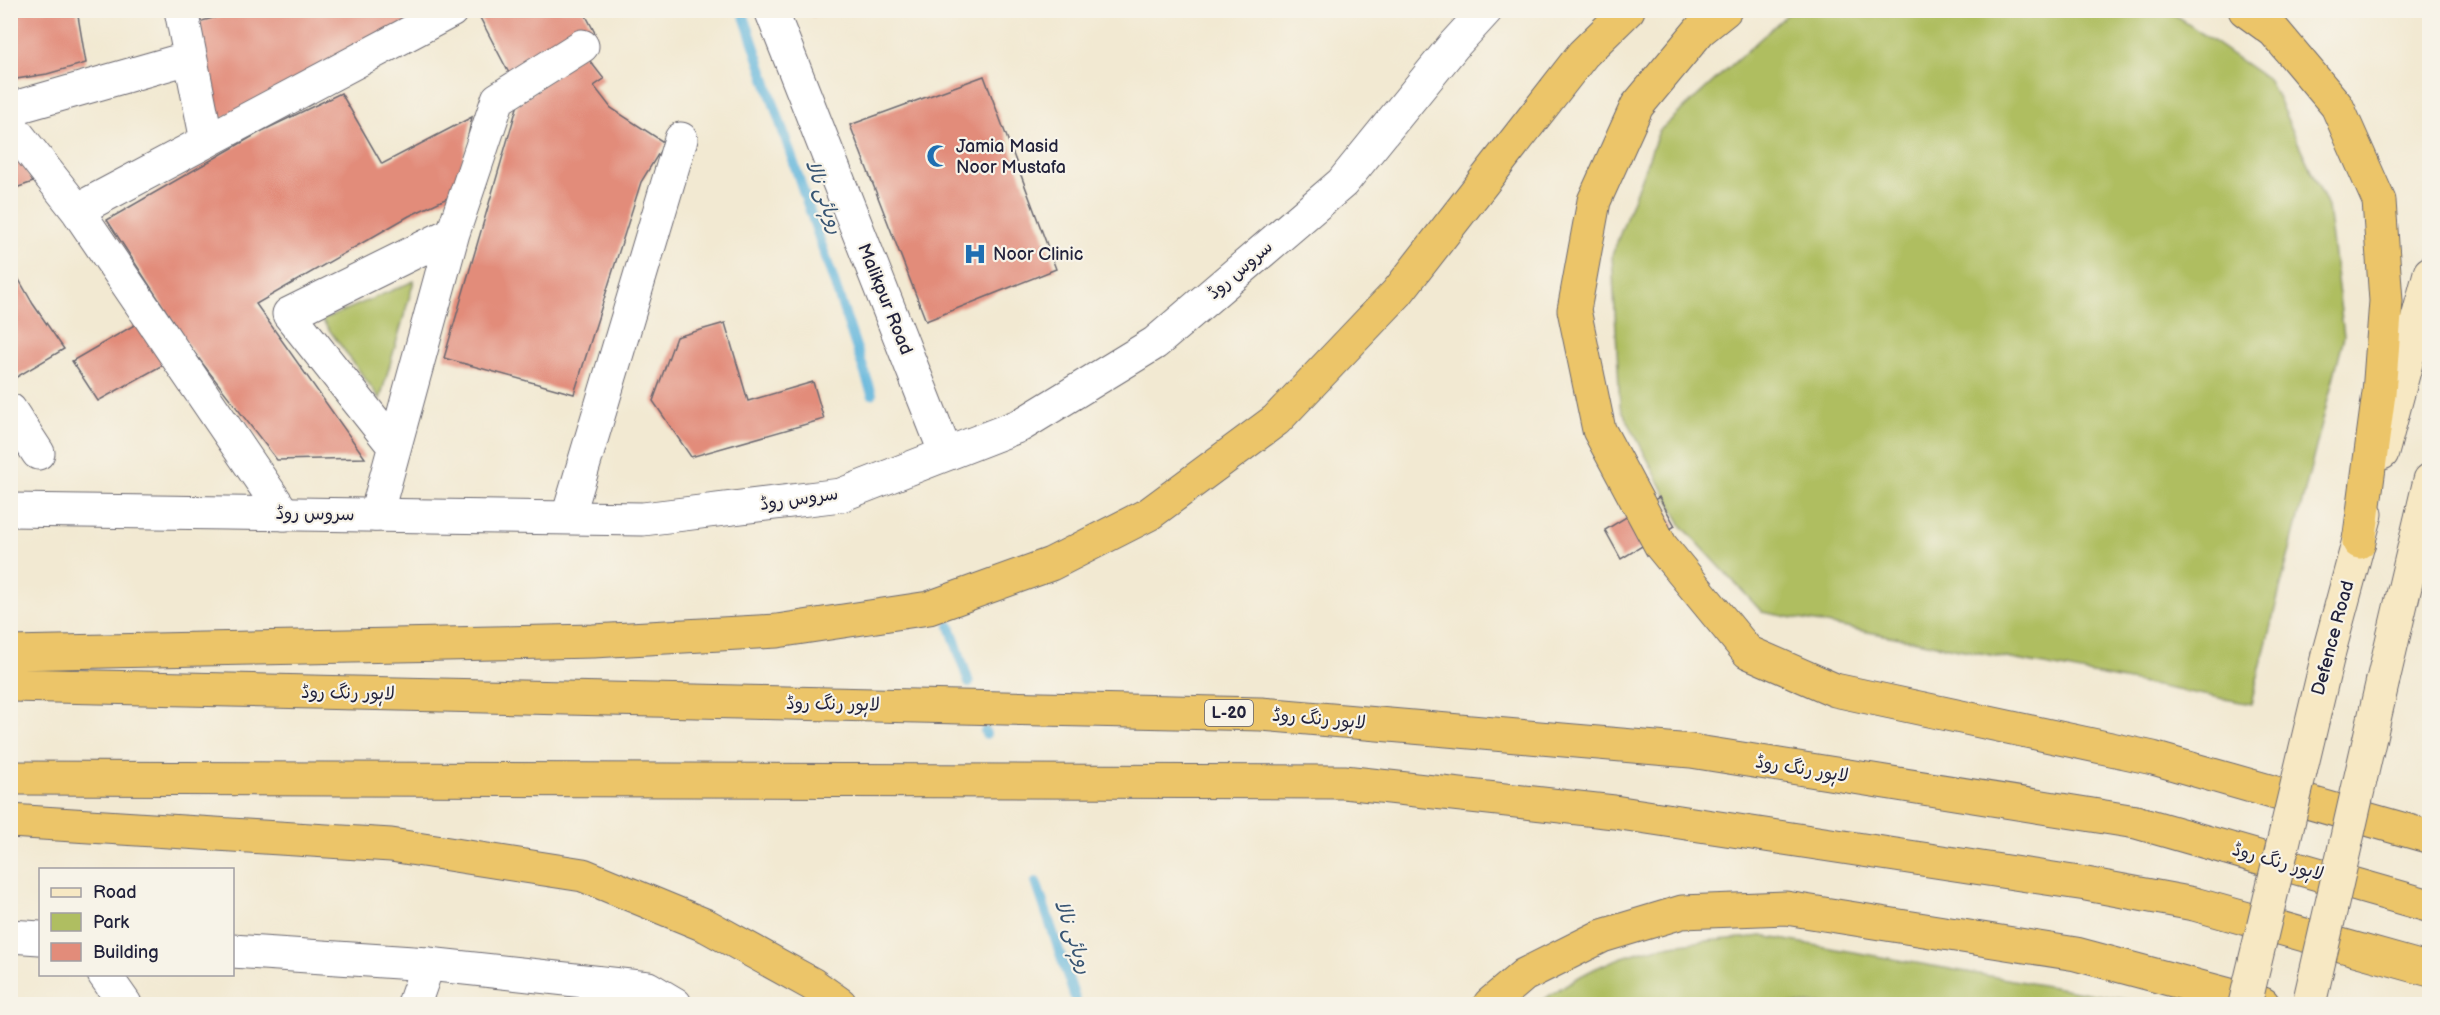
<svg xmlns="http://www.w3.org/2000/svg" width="2440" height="1015" font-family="'Balsamiq Sans','Playpen Sans Arabic',sans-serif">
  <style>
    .green { fill: #afbe61; stroke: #68704e; stroke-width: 1.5 }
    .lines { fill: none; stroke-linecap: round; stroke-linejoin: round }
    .stream { stroke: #60b5dc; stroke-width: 10 }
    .building { fill: #e28c7a }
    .minor-casing { stroke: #6b6870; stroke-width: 35 }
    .tertiary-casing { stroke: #6b6870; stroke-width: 35 }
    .secondary-casing { stroke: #6b6870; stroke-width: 35 }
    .motorway-casing { stroke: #6b6870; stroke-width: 35 }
    .minor { stroke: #fff; stroke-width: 33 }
    .tertiary { stroke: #fff; stroke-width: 33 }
    .secondary { stroke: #f7e8c3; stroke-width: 33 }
    .motorway { stroke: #ecc569; stroke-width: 33 }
    .secondary-bridge-casing { stroke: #6b6870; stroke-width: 35; stroke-linecap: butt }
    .secondary-bridge { stroke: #f7e8c3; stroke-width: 33 }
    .labels { text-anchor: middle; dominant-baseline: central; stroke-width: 4.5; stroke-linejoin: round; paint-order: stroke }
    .shield { fill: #f7f3e8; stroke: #62616f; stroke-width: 1.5 }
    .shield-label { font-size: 16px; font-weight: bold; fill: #22223b }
    .poi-label { font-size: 18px; fill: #22223b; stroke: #f7f3e8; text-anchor: start }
    .street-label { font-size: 18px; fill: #22223b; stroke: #f7f3e8 }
    .water-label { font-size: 20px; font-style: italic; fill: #385573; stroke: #f7f3e8 }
  </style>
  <rect width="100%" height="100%" fill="#f7f3e8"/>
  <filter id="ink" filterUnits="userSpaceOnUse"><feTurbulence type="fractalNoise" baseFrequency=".0167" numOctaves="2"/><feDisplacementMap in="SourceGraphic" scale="12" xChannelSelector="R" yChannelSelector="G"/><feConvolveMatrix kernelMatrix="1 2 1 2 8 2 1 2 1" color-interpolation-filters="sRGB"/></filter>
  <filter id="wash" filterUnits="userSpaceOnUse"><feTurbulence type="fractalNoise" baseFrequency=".008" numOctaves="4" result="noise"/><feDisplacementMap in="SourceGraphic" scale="24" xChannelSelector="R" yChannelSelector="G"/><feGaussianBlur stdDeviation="1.35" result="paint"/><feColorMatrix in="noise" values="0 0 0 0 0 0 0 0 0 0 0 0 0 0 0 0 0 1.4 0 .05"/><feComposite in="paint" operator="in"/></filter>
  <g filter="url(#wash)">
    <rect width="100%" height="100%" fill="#f2e9d2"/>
    <!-- green -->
    <path class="green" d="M1791 11H2169L2269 80 2328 207 2344 336 2251 704 1762 612 1682 526 1620 406 1612 255 1659 131Z
      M414 281 380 399 322 320Z
      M1762 936 2150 1004H1538C1572 978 1612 957 1655 948 1689 941 1726 940 1762 936Z"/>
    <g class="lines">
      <!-- stream -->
      <path class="stream" d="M742 10 872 394
        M950 626 969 683
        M985 731 986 734
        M1036 882 1077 1004"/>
    </g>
    <g id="blocks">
      <!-- building -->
      <path class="building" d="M10 10H77L86 63 47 74 10 80Z
        M244 10H434L215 122 194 23Z
        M476 10H583L595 33 511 77Z
        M810 10H831V11L812 17Z
        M583 52 604 79 594 86 611 108 665 143 641 182 574 394 444 358 518 104Z
        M984 76 1056 269 926 321 850 125Z
        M341 93 382 164 472 117 456 194 409 216 256 304 365 458 277 460 189 346 107 220 262 131Z
        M10 144 33 182 10 190Z
        M10 264 33 304 64 349 10 381Z
        M143 320 170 361 98 401 72 361Z
        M725 323 748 401 813 382 824 419 691 457 653 401 676 337Z
        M1659 497 1675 526 1621 559 1605 530Z"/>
    </g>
  </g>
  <g filter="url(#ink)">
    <use href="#blocks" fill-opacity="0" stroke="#6b6870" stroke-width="1.5"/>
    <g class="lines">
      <!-- minor casing -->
      <g class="minor-casing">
        <path id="minor" d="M181 10 207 141
          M10 109 189 58
          M10 125 77 210 284 514
          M77 210 451 11
          M10 410 38 453
          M394 446 289 314 453 233
          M376 515 453 233 498 99 582 46
          M568 517 681 139
          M104 974 125 1004
          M414 1004 428 964"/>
      </g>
      <!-- tertiary casing -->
      <g class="tertiary-casing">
        <path id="tertiary" d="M771 10 946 454
          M10 510 643 519 841 495 1021 425 1155 343 1342 183 1454 45 1486 10
          M10 936 40 938
          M232 951 428 964 648 988 675 1004"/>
      </g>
      <!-- secondary casing -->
      <g class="secondary-casing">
        <path id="secondary" d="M2382 453 2430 273
          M2328 655 2366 514
          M2383 680 2430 480"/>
      </g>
      <!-- motorway casing -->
      <g class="motorway-casing">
        <path id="motorway" d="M1725 10 1700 30 1637 106 1594 201 1574 310 1599 430 1661 546 1748 652 1835 690 2153 758 2430 837
          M2245 10 2274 31 2337 106 2379 201 2386 301 2379 393 2359 542
          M10 653 593 641 777 631 929 608 1051 564 1149 514 1276 420 1397 293 1583 54 1628 10
          M10 685 1261 714 1691 751 2136 822 2430 906
          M10 778 1344 782 1614 812 2086 884 2194 904 2430 970
          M10 821 391 845 583 875 707 926 812 984 840 1004
          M1490 1004 1524 975 1602 936 1682 912 1786 908 2076 954 2263 1004"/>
      </g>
      <!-- minor -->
      <use href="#minor" class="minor"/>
      <!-- tertiary -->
      <use href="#tertiary" class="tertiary"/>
      <!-- secondary -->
      <use href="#secondary" class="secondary"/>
      <!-- motorway -->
      <use href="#motorway" class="motorway"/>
      <!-- secondary-bridge casing -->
      <g class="secondary-bridge-casing">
        <path id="secondary-bridge" d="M2245 1004 2328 655
          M2309 1004 2383 680"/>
      </g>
      <!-- secondary-bridge -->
      <use href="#secondary-bridge" class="secondary-bridge"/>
    </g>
  </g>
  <!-- icons -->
  <defs>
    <g id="mosque-bare" transform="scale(1.8)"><path d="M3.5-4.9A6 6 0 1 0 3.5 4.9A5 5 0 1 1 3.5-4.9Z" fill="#1f6fb2" stroke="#f7f3e8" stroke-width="2.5" paint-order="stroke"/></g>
    <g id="hospital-bare" transform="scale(1.8)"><path d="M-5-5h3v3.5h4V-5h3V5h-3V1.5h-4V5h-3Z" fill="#1f6fb2" stroke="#f7f3e8" stroke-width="2.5" paint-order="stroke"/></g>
  </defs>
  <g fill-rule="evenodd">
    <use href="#mosque-bare" x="938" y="156"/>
    <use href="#hospital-bare" x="975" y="254"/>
  </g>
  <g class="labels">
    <!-- shield labels -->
    <rect class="shield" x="1205" y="700" width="48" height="26" rx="4.5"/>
    <g class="shield-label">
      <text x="1229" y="713">L-20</text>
    </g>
    <!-- poi labels -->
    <g class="poi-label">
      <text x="956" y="146">Jamia Masid<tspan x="956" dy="21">Noor Mustafa</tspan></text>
      <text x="993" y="254">Noor Clinic</text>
    </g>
    <!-- street labels -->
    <g class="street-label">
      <text transform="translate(1240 270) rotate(-41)">سروس روڈ</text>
      <text transform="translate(885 299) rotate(68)">Malikpur Road</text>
      <text transform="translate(799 499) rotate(-8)">سروس روڈ</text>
      <text transform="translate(315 514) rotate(1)">سروس روڈ</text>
      <text transform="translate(2333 638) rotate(-75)">Defence Road</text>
      <text transform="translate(348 693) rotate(1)">لاہور رنگ روڈ</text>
      <text transform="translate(833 704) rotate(1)">لاہور رنگ روڈ</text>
      <text transform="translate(1319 719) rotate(5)">لاہور رنگ روڈ</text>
      <text transform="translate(1802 769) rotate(9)">لاہور رنگ روڈ</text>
      <text transform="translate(2278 862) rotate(16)">لاہور رنگ روڈ</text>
    </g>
    <!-- water labels -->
    <g class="water-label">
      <text transform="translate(824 197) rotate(71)">روہائی نالا</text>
      <text transform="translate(1073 937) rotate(71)">روہائی نالا</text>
    </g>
  </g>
  <!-- margin -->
  <rect width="2440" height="1015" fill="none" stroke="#f7f3e8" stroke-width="36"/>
  <!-- legend -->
  <rect x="39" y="868" width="195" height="108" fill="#f7f3e8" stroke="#a29fa3" stroke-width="1.5"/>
  <rect x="51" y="888" width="30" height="9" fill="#f7e8c3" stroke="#a29fa3" stroke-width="1.5"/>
  <text x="93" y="898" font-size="18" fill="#22223b">Road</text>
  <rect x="51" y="913" width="30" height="18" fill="#afbe61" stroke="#a29fa3" stroke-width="1.5"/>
  <text x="93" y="928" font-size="18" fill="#22223b">Park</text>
  <rect x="51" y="943" width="30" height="18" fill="#e28c7a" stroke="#a29fa3" stroke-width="1.5"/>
  <text x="93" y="958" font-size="18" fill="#22223b">Building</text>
</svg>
